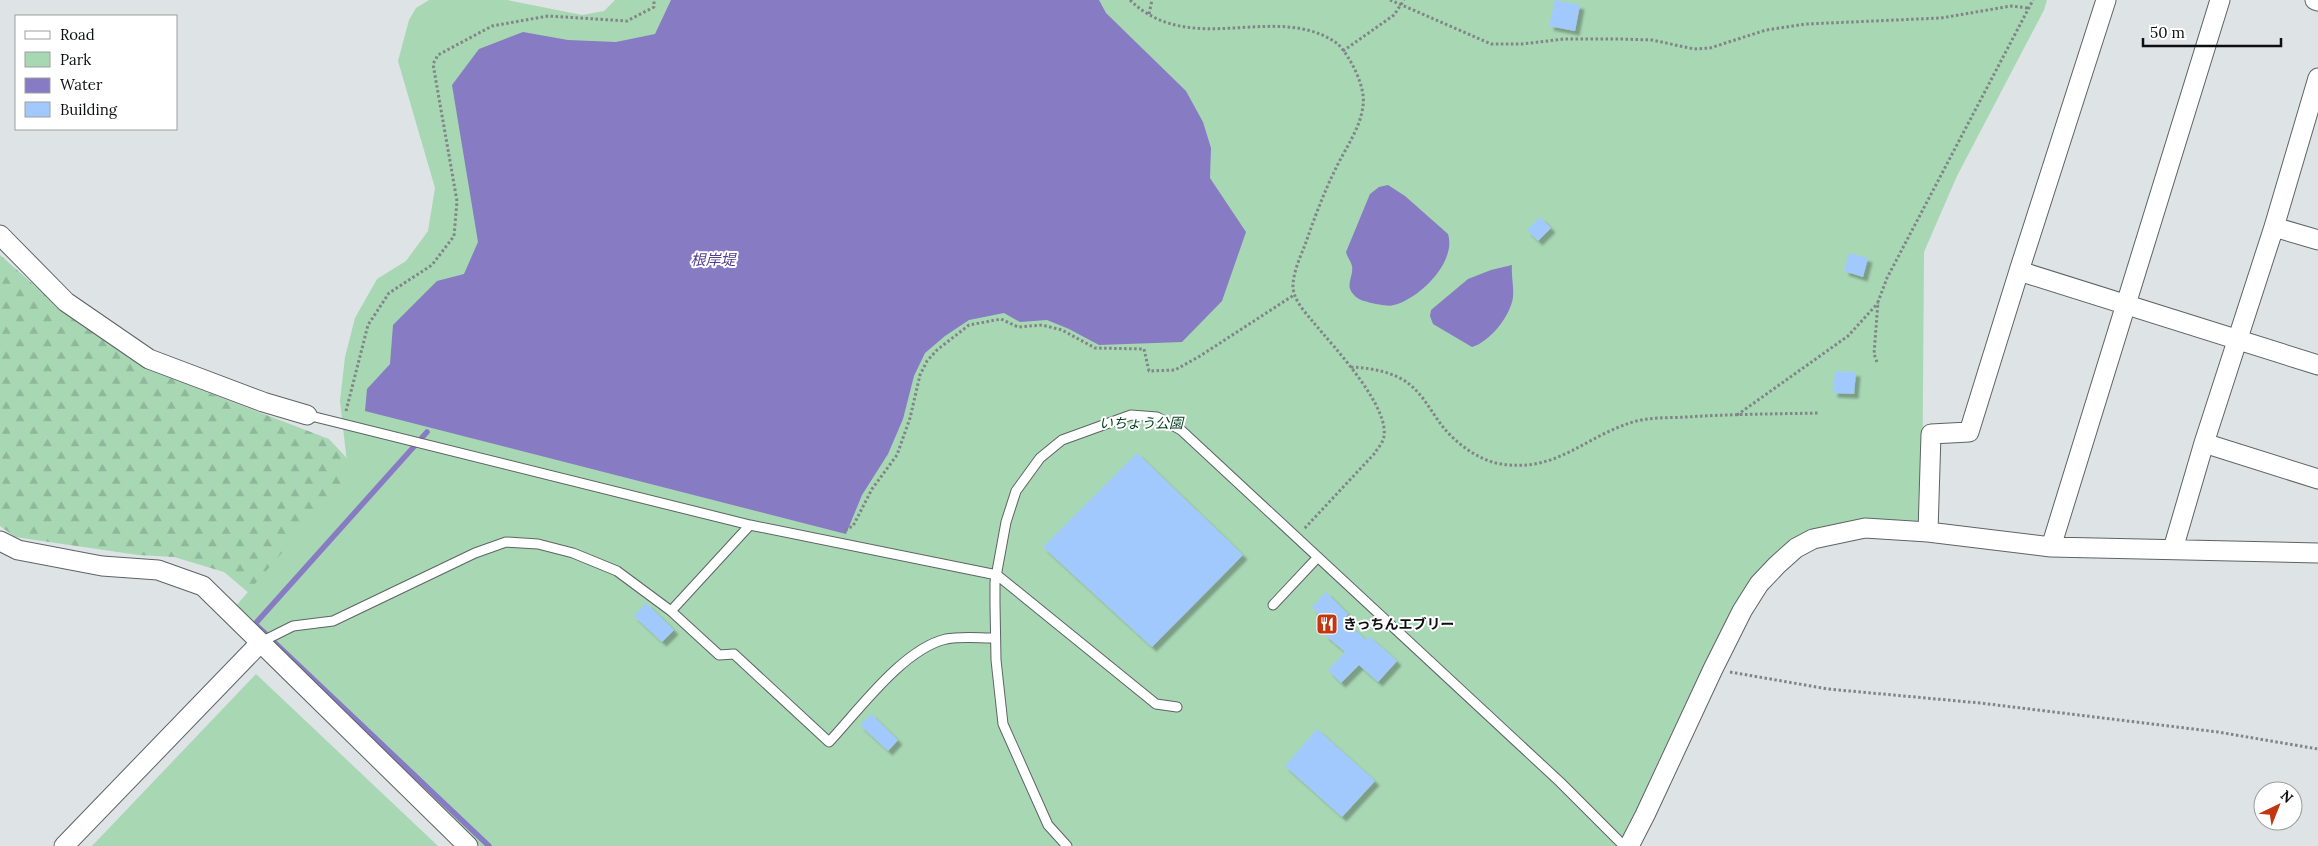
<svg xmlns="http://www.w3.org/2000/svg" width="2318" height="846" font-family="Lora,'Noto Sans JP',serif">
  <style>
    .forest { fill: url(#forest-firs) }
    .park { fill: #a8d7b4 }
    .water { fill: #877bc3 }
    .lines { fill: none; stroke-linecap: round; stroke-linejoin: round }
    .stream { stroke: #877bc3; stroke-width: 5.5 }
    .building { fill: #a2c9fe; filter: url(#shadow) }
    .service-casing { stroke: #5e6364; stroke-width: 11 }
    .minor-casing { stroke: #5e6364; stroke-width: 21 }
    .path { stroke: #818587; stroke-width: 3; stroke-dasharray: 2.5 2.5; stroke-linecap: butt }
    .service { stroke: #fff; stroke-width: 9 }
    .minor { stroke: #fff; stroke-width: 19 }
    .labels { text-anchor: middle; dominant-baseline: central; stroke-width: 4; stroke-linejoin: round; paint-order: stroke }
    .park-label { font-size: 14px; font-style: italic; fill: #003c1b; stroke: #fff }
    .poi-label { font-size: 14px; font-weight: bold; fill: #0d0f10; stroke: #fff; text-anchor: start }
    .water-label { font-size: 15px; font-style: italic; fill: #533d94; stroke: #fff }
  </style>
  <defs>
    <pattern id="forest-firs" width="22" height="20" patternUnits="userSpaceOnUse" patternTransform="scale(1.25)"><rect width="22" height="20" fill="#a8d7b4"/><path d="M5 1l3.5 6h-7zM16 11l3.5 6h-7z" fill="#8fb79a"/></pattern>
    <filter id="shadow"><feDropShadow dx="4.5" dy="4.5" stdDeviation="1" flood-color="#0004"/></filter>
  </defs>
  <rect width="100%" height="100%" fill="#dee3e5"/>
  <!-- forest -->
  <path class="forest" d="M0 255 57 305 149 370 329 439 370 483 262 604 224 572 174 557 138 555 15 537 0 526Z"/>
  <!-- park -->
  <path class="park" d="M429 0H507L582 15 604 11 615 0H2047L2044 10 1957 176 1924 252 1922 522 1785 548 1636 815 1640 846H480L277 652 235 607 340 486 347 463 340 401 345 357 355 318 377 279 406 261 428 231 435 188 398 61 409 20 416 8Z
    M256 674 438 846H92Z"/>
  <!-- water -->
  <path class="water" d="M671 0H1099L1106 13 1186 91 1203 122 1211 148 1210 178 1246 232 1222 301 1182 342 1099 345 1069 329 1047 320 1020 322 1004 313 969 320 945 336 925 353 914 376 903 419 888 454 862 495 846 534 365 411 367 389 390 364 393 325 437 281 464 274 478 242 452 85 479 49 523 32 568 40 616 42 655 34Z
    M1388 185 1405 196 1448 234C1457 262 1419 299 1394 305 1388 307 1377 304 1371 303 1365 301 1358 300 1354 295 1344 285 1354 277 1352 266 1351 261 1347 257 1346 252L1370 194 1379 187Z
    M1512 265C1511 275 1514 286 1513 297 1511 315 1490 342 1472 347L1433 324 1430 316 1431 310 1468 279 1491 270Z"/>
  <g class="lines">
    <!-- stream -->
    <path class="stream" d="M267 635 255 624 427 432
      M274 642 489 846"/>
  </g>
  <!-- building -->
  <path class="building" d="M1555 0 1580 5 1575 31 1549 26Z
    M1540 217 1551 228 1538 241 1527 230Z
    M1849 253 1868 258 1863 277 1844 271Z
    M1835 371 1856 372 1854 394 1833 393Z
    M1137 453 1243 555 1152 647 1043 547Z
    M1326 592 1348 614 1344 620 1366 640 1369 636 1397 661 1378 682 1359 665 1341 683 1328 670 1345 652 1325 635V621L1312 607Z
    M646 603 674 630 662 642 634 616Z
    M871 714 898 740 888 751 860 725Z
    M1317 729 1375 781 1342 817 1285 766Z"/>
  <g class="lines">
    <!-- service casing -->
    <g class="service-casing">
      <path id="service" d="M307 415 750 525 997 575 1156 704 1177 707
        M1273 605 1318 557
        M671 611 750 525
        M261 642 293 626 333 621 475 553 506 542 538 544 573 553 617 571 671 611 719 655 734 654 829 742C859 710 903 649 946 639 961 636 979 638 995 638
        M1067 846 1048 825 1003 724 996 660 995 604V582L1006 522 1016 491 1040 458 1062 440 1131 415 1157 417 1181 430 1560 782 1624 846"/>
    </g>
    <!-- minor casing -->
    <g class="minor-casing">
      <path id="minor" d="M2106 0 2019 271 2318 365
        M2315 0 2318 1
        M2274 227 2318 240
        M0 235 66 302 149 359 263 402 307 415
        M2204 443 2318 479
        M1928 532 1931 434 1969 432 2019 271
        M0 541 18 550 102 566 158 570 203 586 468 846
        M2051 547 2220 0
        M2173 549 2204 443 2274 227 2318 78
        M64 846 261 642
        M1629 846 1645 815 1713 669 1742 611 1759 584 1777 565 1796 548 1813 539 1865 528 1928 532 2051 547 2318 553"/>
    </g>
    <!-- path -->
    <path class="path" d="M1130 0C1191 60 1277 0 1338 44 1351 58 1366 87 1363 106 1360 129 1346 147 1336 168 1324 192 1314 219 1305 245 1300 257 1294 271 1293 284 1292 299 1305 312 1314 323 1332 345 1394 410 1383 440 1381 445 1377 449 1375 453L1304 529
      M1390 0 1491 44H1522L1564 39H1621L1652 40 1694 49 1710 48 1766 30 1806 24 1941 18 2011 6 2028 8
      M1149 14 1152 0
      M1343 51 1394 15 1404 0
      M1877 362 1874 354 1878 302 1887 278 2033 0
      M1351 367C1370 368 1389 371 1405 381 1423 393 1431 412 1443 427 1456 443 1476 458 1496 463 1558 476 1587 432 1641 420 1656 417 1672 418 1687 417 1731 414 1775 414 1819 413
      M346 411 368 325 389 293 432 265 454 236 457 201 433 64 438 55 492 26 548 16 627 21 654 7V0
      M1737 415 1848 336 1878 303
      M845 530 853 526 872 489 897 455 910 418 920 375 927 361 937 350 969 325 1001 319 1018 327 1042 325 1062 330 1095 348 1144 349 1149 371 1175 370 1200 356 1294 295
      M1730 672 1828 689 1980 703 2218 732 2318 749"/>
    <!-- service -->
    <use href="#service" class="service"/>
    <!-- minor -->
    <use href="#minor" class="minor"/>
  </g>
  <!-- icons -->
  <defs>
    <g id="restaurant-square" transform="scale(1.125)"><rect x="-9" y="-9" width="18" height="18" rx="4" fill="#c13712" stroke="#fff"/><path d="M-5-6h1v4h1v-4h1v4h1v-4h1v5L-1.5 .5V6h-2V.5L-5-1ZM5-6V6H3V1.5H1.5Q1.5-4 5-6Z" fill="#fff"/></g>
  </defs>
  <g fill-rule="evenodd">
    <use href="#restaurant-square" x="1327" y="624"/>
  </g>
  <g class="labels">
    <!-- park labels -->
    <g class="park-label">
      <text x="1141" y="423">いちょう公園</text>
    </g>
    <!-- poi labels -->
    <g class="poi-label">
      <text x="1343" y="624">きっちんエブリー</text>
    </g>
    <!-- water labels -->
    <g class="water-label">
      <text x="713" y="259">根岸堤</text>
    </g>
  </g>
  <!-- legend -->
  <rect x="15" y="15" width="162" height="115" fill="#ffffff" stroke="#9e9f9f"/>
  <rect x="25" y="31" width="25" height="8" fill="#ffffff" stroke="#9e9f9f"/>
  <text x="60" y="40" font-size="15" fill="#0d0f10">Road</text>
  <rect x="25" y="52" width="25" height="15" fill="#a8d7b4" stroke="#9e9f9f"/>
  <text x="60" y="65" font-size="15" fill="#0d0f10">Park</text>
  <rect x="25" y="78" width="25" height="15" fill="#877bc3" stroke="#9e9f9f"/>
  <text x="60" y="90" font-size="15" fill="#0d0f10">Water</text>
  <rect x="25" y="102" width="25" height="15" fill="#a2c9fe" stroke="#9e9f9f"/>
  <text x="60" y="115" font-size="15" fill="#0d0f10">Building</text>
  <!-- north arrow -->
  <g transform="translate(2278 806) rotate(43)"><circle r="24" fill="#ffffff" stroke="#9e9f9f"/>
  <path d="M0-4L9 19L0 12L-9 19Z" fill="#c13712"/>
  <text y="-8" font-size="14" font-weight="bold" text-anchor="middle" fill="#0d0f10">N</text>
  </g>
  <!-- scale -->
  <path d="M2143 38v8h138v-8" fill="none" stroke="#0d0f10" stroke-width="2.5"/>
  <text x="2150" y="38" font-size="15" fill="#0d0f10" stroke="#ffffff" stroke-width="4" paint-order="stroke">50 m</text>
</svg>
